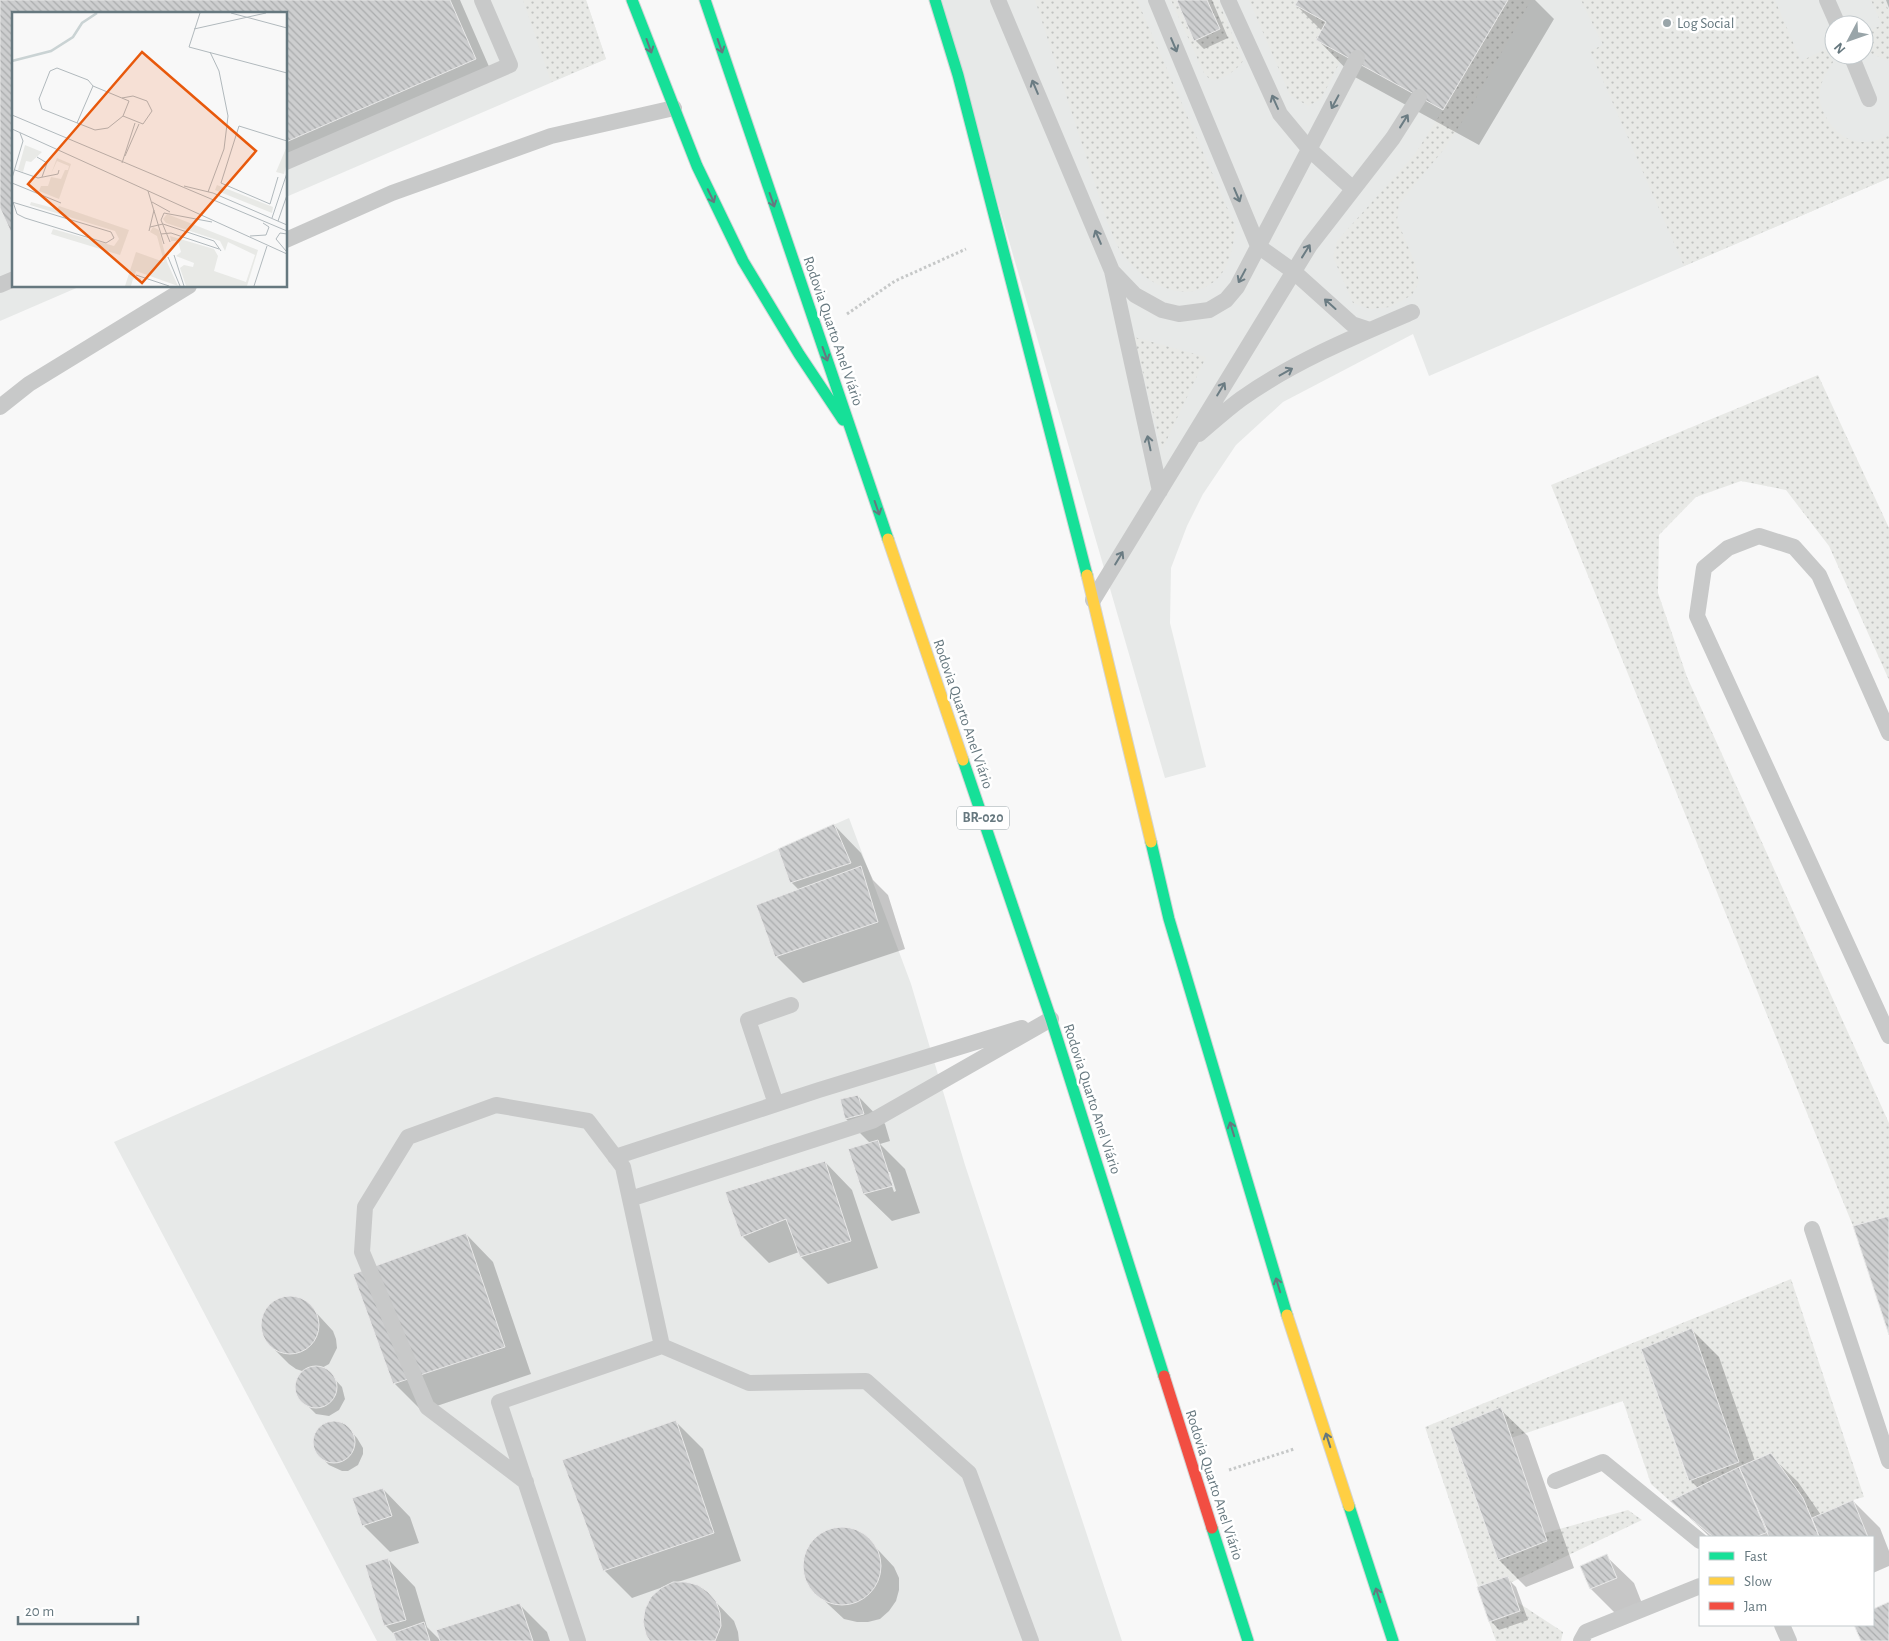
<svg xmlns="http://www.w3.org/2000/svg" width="1889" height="1641" font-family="'Alegreya Sans',sans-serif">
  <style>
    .built { fill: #e7e9e8; fill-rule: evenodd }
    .grass { fill: url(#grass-dots); fill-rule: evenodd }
    .shadow { fill: #0003; fill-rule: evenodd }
    .building { fill: url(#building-back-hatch); stroke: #e8e8e8 }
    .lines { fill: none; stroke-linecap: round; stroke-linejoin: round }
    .fast-casing { stroke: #d3d4d5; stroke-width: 13 }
    .slow-casing { stroke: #d3d4d5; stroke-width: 13 }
    .jam-casing { stroke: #d3d4d5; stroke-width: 13 }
    .path { stroke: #c6c8c8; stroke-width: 3; stroke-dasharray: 2.5 2.5; stroke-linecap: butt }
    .lane { stroke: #c8c9c9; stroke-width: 16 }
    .fast { stroke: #16e098; stroke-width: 11 }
    .slow { stroke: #ffcf43; stroke-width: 11 }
    .jam { stroke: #f24e42; stroke-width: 11 }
    .oneway { stroke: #6b7c83 }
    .oneway2 { stroke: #66787f }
    .poi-dot { fill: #99a5a9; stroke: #fff; stroke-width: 2 }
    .labels { text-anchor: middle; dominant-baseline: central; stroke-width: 5; stroke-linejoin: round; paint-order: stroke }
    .shield { fill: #fff; stroke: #94a0a5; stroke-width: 1 }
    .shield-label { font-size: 14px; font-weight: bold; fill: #66787f }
    .poi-label { font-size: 15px; fill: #66787f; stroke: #fff; text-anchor: start }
    .street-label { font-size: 15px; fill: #66787f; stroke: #fff }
    .inset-river { fill: none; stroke: #cad3d4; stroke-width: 2.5 }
    .inset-road { fill: none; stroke: #b1b9bd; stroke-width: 1 }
    .view { fill: #e8590c; fill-opacity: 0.15; stroke: #e8590c; stroke-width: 2.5 }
    .inset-edge { fill: none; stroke: #66787f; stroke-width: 2.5 }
  </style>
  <defs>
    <pattern id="grass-dots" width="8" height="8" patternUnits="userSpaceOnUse" patternTransform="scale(1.25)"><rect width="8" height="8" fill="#e8e9e6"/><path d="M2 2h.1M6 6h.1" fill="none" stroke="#c0c2c0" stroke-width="1.8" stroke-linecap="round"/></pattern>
    <pattern id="building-back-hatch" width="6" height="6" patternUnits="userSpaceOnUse" patternTransform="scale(1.25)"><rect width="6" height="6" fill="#cdcecf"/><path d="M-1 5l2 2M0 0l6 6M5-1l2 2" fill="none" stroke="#aaacad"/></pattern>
  </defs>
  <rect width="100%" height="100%" fill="#f8f8f8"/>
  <!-- built -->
  <path class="built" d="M0 0H586L606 59 286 197V14H14V286H81L0 321Z
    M939 0H1889V178L1429 376 1413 334 1283 402 1236 445 1203 494 1187 526 1171 568 1170 623 1206 767 1165 778ZM1834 25H1864V55H1834Z
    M849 818 911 984 965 1165 1122 1641H377L114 1142Z"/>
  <!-- grass -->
  <path class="grass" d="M523 0H586L606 59 551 82Z
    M1035 0H1137L1236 228C1233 245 1230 267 1217 279 1186 307 1146 284 1124 256 1116 247 1112 232 1107 221Z
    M1171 0H1218L1243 61C1238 69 1220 83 1210 79 1208 78 1205 74 1204 73Z
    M1249 0H1298L1295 5 1326 22 1316 40 1343 56 1321 99 1308 106 1290 95Z
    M1508 0H1531L1467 114 1445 148 1399 204 1397 220 1415 263 1419 282 1412 295 1390 307 1370 309 1353 303 1333 257 1337 241 1415 154 1443 110Z
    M1581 0H1775L1801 61 1828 48 1833 62C1828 71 1821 80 1820 91 1818 100 1822 109 1826 117 1840 142 1863 149 1889 135V178L1684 266 1590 51 1603 45Z
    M1871 0H1884L1889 11V61L1870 53 1864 49V33L1882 25Z
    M1134 337 1206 357 1162 450Z
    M1818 375 1889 528V680L1829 546 1786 490 1741 481 1696 497 1659 535 1658 593 1687 677 1889 1123V1216L1853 1226 1551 485Z
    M1791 1279 1864 1497 1853 1500 1812 1518 1803 1498 1770 1453 1739 1467 1670 1501 1651 1484 1623 1401 1511 1438 1450 1428 1498 1560 1547 1541 1545 1533 1628 1510 1642 1520 1510 1583 1507 1577 1478 1586 1425 1427ZM1692 1329 1738 1462 1688 1480 1641 1349Z
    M1517 1602 1563 1632 1561 1641H1496L1489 1622 1520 1611Z"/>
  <!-- shadow -->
  <path class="shadow" d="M0 0H460L494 78 286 169V14H14L0 205Z
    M1181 0H1212L1228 38 1204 49 1195 40Z
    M1299 0H1535L1554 19 1479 145 1353 76 1318 40 1322 31 1296 5Z
    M1886 0H1889V8Z
    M834 825 861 853 873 880 888 895 905 949 803 983 776 956 799 890 791 882Z
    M858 1096 885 1124 890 1141 880 1144 905 1169 920 1213 892 1221 864 1194 850 1150 871 1144 846 1119 841 1100ZM887 1172H890L896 1191 894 1192Z
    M825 1162 852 1190 878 1268 828 1284 801 1257 799 1252 769 1263 742 1236Z
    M466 1234 493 1262 531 1374 422 1411 394 1383Z
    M283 1298H293L309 1305 333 1331 336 1339 337 1348 329 1364 320 1369 329 1373 342 1387 345 1399 339 1410 329 1416 316 1414 302 1400 296 1388 300 1376 305 1372 296 1369 289 1364 270 1345 264 1336 262 1327 264 1317 268 1308 274 1302Z
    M1692 1330 1719 1357 1755 1461 1770 1455 1798 1482 1821 1515 1853 1501 1880 1528 1889 1551V1566L1873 1573V1537H1710L1672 1501 1698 1488 1690 1480Z
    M1500 1409 1528 1436 1574 1568 1526 1587 1499 1560Z
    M675 1421 703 1449 741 1561 675 1583 707 1593 734 1621 738 1632 739 1641H651L652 1598 663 1587 632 1598 604 1570Z
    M330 1423H337L348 1428 357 1438 363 1448V1454L358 1465 348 1471H342L329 1465 320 1456 315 1443 316 1436 319 1430Z
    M383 1489 410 1517 419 1543 390 1552 363 1525Z
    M833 1529H846L858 1532 868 1539 894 1567 899 1578V1590L896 1601 889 1611 880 1619 868 1622H857L844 1619 815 1592 808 1581 804 1568 806 1555 811 1543 822 1535Z
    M1606 1556 1634 1583 1643 1606 1618 1616 1591 1589Z
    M388 1559 415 1587 427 1627 441 1641H398L396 1636 386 1626 366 1566Z
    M1507 1578 1516 1587 1528 1620 1499 1630 1491 1621Z
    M519 1604 547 1632 550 1641H441Z"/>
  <!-- building -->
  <path class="building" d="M0 0H450L476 59 286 142V14H14V239L0 208Z
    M1178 0H1207L1220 29 1194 41 1177 1Z
    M1298 0H1508L1443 110 1316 40 1326 22 1295 5Z
    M834 824 851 863 790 883 778 849Z
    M861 866 878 922 775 957 756 905Z
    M858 1095 864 1114 845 1119 840 1099Z
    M878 1140 893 1186 863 1194 848 1149Z
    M825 1161 851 1241 800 1257 786 1219 741 1237 725 1192Z
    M1889 1216V1335L1853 1226Z
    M466 1233 505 1347 393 1384 353 1274Z
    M261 1325a29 29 0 1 1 58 0a29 29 0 1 1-58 0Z
    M1692 1328 1739 1462 1689 1481 1641 1349Z
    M295 1387a21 21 0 1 1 42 0a21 21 0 1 1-42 0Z
    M1501 1407 1547 1541 1498 1560 1450 1428Z
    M676 1420 714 1533 603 1571 562 1460Z
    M313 1442a21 21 0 1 1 42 0a21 21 0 1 1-42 0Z
    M1771 1453 1803 1498 1819 1536 1769 1537 1739 1467Z
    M1739 1467 1768 1532 1755 1537H1713L1670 1501Z
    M383 1488 392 1516 362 1526 352 1498Z
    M1853 1500 1868 1537H1819L1812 1518Z
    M803 1566a39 39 0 1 1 78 0a39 39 0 1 1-78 0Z
    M1607 1554 1617 1578 1590 1589 1580 1566Z
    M388 1558 406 1620 384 1626 365 1565Z
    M1508 1576 1520 1611 1489 1622 1477 1587Z
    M673 1582H686L698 1585 708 1592 716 1601 720 1613 721 1626 715 1641H650L646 1635 643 1622 645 1609 651 1597 661 1588Z
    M1889 1602V1641H1861L1854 1625H1873V1609Z
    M520 1603 533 1641H440L436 1630Z
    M424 1622 430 1641H396L393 1633Z"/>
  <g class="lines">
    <!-- fast casing -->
    <g class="fast-casing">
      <path id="fast" d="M632 0 697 166 743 261 799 354 843 420
        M705 0 888 539
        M935 0 958 75 1087 575
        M963 760 1051 1019 1164 1376
        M1151 842 1169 919 1287 1315
        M1349 1506 1393 1641
        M1212 1528 1248 1641"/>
    </g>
    <!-- slow casing -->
    <g class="slow-casing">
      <path id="slow" d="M888 539 963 760
        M1087 575 1151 842
        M1287 1315 1349 1506"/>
    </g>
    <!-- jam casing -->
    <g class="jam-casing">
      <path id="jam" d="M1164 1376 1212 1528"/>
    </g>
    <!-- path -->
    <path class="path" d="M847 314 895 281 966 249
      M1229 1470 1294 1449"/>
    <!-- lane -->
    <path class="lane" d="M998 0 1112 271 1135 295 1162 310 1179 314 1209 310 1226 300 1237 287 1357 58
      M1156 0 1258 246 1293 271 1352 324 1370 330
      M1228 0 1280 114 1309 149 1353 189
      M1827 0 1838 25
      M1851 55 1869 99
      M286 162 510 65 482 0
      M286 240 392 193 551 136 674 108
      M1112 271 1160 491
      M0 285 14 279
      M0 407 29 384 189 286
      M1199 434C1213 422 1226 410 1241 399 1293 362 1353 337 1412 312
      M1093 600 1310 245 1393 138 1419 97
      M1889 733 1819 575 1794 547 1759 536 1728 548 1704 568 1697 616 1889 1036
      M776 1104 748 1020 791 1005
      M615 1157 819 1090 1022 1028
      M630 1199 872 1121 1051 1019
      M1812 1229 1889 1461
      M1555 1481 1603 1462 1700 1541
      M526 1482 427 1407 362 1252 365 1207 408 1137 496 1105 588 1121 623 1167 662 1346
      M1782 1625 1789 1641
      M578 1641 499 1402 662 1346 749 1383 866 1381 969 1473 1031 1641
      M1581 1641 1586 1632 1700 1586"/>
    <!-- fast -->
    <use href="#fast" class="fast"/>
    <!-- slow -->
    <use href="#slow" class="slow"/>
    <!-- jam -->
    <use href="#jam" class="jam"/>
  </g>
  <!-- one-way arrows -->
  <defs><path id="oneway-shaft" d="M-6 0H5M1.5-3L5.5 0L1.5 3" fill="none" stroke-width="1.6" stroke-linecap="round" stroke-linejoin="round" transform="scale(1.25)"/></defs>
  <g class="oneway">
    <use href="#oneway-shaft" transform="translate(1174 45) rotate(67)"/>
    <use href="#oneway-shaft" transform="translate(1035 87) rotate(-113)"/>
    <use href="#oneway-shaft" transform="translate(1275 102) rotate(-114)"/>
    <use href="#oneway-shaft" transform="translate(1335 102) rotate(118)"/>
    <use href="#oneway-shaft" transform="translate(1404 121) rotate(-58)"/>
    <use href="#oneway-shaft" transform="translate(1237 195) rotate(67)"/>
    <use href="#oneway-shaft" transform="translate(1098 237) rotate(-113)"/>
    <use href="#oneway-shaft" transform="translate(1306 251) rotate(-58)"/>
    <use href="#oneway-shaft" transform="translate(1242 276) rotate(118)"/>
    <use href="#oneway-shaft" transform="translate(1330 304) rotate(-138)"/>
    <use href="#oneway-shaft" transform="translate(1286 372) rotate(-29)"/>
    <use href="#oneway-shaft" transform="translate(1221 389) rotate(-59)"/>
    <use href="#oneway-shaft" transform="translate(1149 443) rotate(-102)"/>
    <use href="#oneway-shaft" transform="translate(1119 558) rotate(-59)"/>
  </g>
  <g class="oneway2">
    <use href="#oneway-shaft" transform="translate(649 46) rotate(70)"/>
    <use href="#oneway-shaft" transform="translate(720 46) rotate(71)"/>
    <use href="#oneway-shaft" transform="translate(711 196) rotate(64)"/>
    <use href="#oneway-shaft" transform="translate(772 200) rotate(71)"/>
    <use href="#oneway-shaft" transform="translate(825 354) rotate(70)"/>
    <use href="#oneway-shaft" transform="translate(877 508) rotate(71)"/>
    <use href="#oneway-shaft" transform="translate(1232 1129) rotate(-107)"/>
    <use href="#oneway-shaft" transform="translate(1278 1285) rotate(-107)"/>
    <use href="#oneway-shaft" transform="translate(1328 1440) rotate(-108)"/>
    <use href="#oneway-shaft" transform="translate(1378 1595) rotate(-108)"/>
  </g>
  <!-- markers -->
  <circle class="poi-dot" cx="1667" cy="23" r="5"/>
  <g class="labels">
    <!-- shield labels -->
    <rect class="shield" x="957" y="806.5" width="52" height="23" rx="4"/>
    <g class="shield-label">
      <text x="983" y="818">BR-020</text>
    </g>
    <!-- poi labels -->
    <g class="poi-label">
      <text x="1677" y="23">Log Social</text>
    </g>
    <!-- street labels -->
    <g class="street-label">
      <text transform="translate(833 331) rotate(71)">Rodovia Quarto Anel Viário</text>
      <text transform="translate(963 714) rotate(71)">Rodovia Quarto Anel Viário</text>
      <text transform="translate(1092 1099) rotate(72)">Rodovia Quarto Anel Viário</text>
      <text transform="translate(1214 1485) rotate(72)">Rodovia Quarto Anel Viário</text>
    </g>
  </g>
  <!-- overview -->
  <g transform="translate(12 12)">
    <rect width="275" height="275" fill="#f8f8f8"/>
    <path d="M13 133 30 140 19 150 14 149 11 160 6 158ZM275 134V151L272 162 264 160ZM45 146 59 152 47 187 27 179 29 174H36L39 165 49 167 53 158H56L57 154 45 149 39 162ZM205 173 261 195 260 201 203 178ZM19 190 45 197 47 194 117 218 108 243 39 222 41 217 102 234 107 227 103 219 18 193ZM155 202 246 238 235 274H174L168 256 172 253 181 255 182 251 164 244 169 240 166 229H159L158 224 202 237 206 244 202 259 234 270 243 243 216 230 213 239 208 229 154 211 151 207ZM141 215 147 218 155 250 166 274 124 259 122 267 129 266V269L146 274 121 267 119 274H113L124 240 152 250 145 224 138 220Z" fill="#e8e9e6"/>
    <path class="inset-river" d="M0 49 39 39 61 25 70 11 85 1"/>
    <path class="inset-road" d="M188 1 177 35 275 61M219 1 275 16M182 17 254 1M110 86 121 84 135 89 140 99 131 112 111 104M0 103 275 219M65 111 81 74 76 68 45 56 38 59 27 87 30 97 83 118 96 116 111 104 117 89 81 74M0 117 275 242M113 144 127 112M25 145 35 151 30 165M110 151 123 111M3 158 26 166 46 162 47 158M266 165 258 192 209 171 227 114 275 129M0 166 11 129 8 121M0 171 49 191M172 174 201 181 275 213M136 179 152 232M196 180 212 137 216 104 207 59 198 40M0 190 99 220 102 226 94 231 13 206 5 202 1 190M140 190 158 200M260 206 275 161M266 209 275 183M138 215 151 212 202 229 209 239M137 219 142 198M149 222 159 221 207 237M238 224 254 223 257 215 251 211M158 230 149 208 152 201 200 210M274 239 264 227 268 221 275 222M162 243 172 274M156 245 168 274M124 263 157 274M242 274 255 234"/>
    <path class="view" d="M130 40 244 139 130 271 16 172Z"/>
    <rect width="275" height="275" class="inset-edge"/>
  </g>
  <!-- legend -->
  <rect x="1699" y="1536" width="175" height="90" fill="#ffffff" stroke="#c2c9cc"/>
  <rect x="1709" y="1552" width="25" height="8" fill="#16e098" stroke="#c2c9cc"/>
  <text x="1744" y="1561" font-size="15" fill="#66787f">Fast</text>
  <rect x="1709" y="1577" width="25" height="8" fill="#ffcf43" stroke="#c2c9cc"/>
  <text x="1744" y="1586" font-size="15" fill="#66787f">Slow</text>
  <rect x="1709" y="1602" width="25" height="8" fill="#f24e42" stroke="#c2c9cc"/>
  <text x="1744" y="1611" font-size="15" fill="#66787f">Jam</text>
  <!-- north arrow -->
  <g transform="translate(1849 40) rotate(229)"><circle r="24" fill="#ffffff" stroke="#c2c9cc"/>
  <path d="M0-4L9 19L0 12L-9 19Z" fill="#99a5a9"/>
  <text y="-8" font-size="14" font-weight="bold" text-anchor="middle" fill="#66787f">N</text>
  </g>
  <!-- scale -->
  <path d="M18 1616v8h120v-8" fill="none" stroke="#66787f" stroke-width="2.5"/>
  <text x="25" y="1616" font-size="15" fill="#66787f" stroke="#ffffff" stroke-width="4" paint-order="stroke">20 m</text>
</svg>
